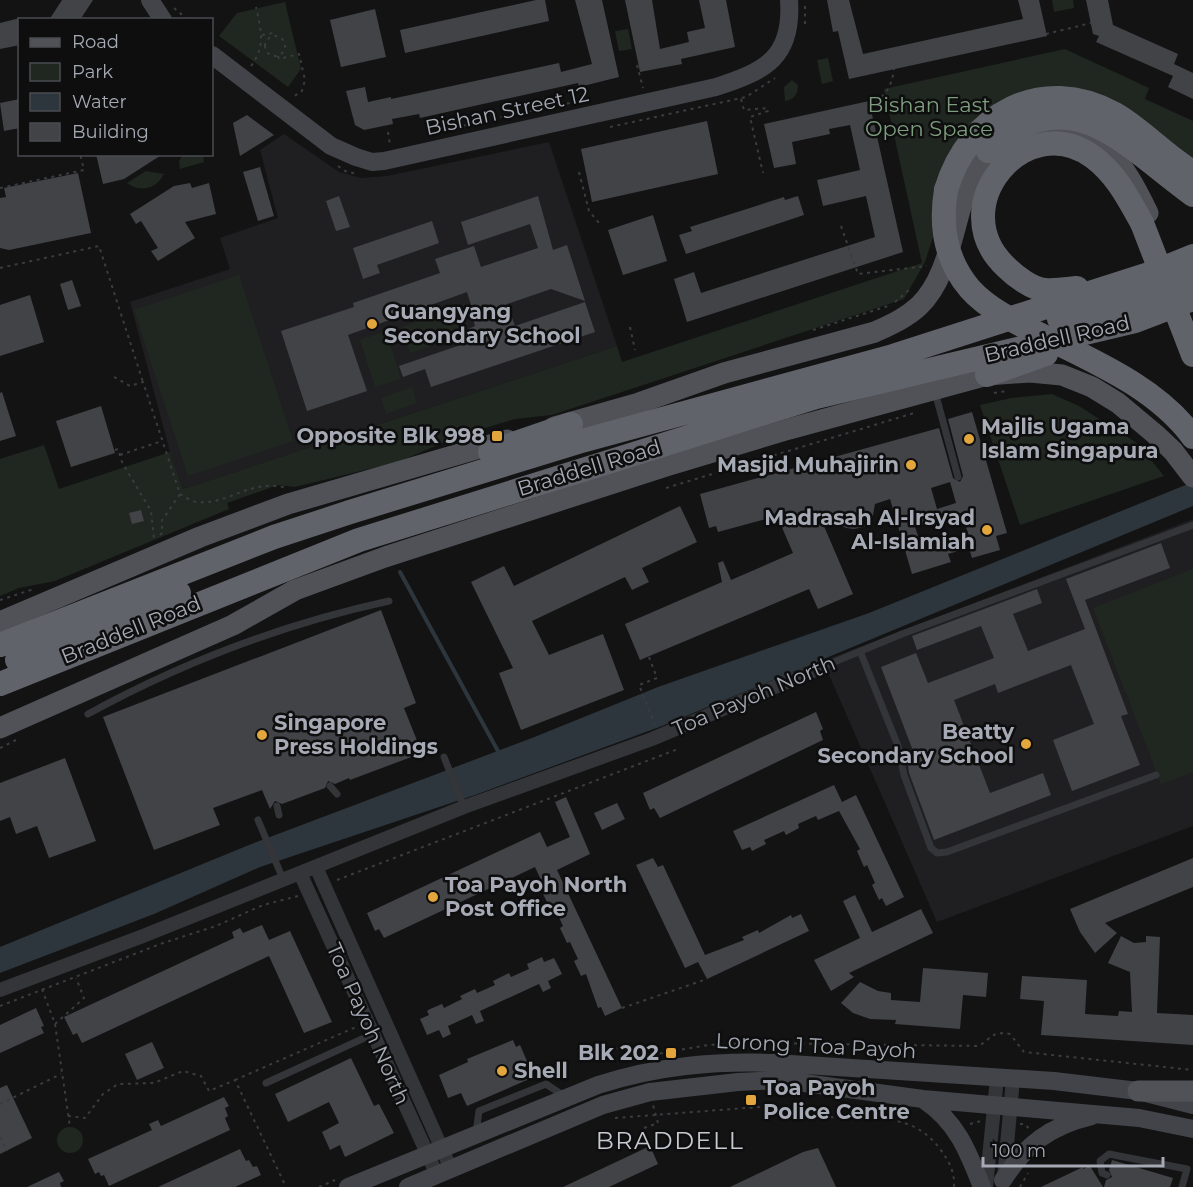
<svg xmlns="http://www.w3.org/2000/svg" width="1193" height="1187" font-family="Montserrat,sans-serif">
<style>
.built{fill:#1f1f21}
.green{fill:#1f2720}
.water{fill:#2d363c}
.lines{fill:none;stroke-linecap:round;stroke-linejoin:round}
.stream{stroke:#2d363c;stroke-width:4}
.building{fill:#424347;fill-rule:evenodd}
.path{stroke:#3a3c40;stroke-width:2;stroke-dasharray:3 4.5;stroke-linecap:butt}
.lane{stroke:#343539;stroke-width:7}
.street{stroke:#343539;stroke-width:14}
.secondary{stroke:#424449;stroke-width:18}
.primary{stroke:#505258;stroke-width:21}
.highway{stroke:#61636a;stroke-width:24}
.highway-bridge{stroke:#61636a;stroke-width:24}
.poi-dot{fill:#e3a63c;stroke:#0e0e0f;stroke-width:2}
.labels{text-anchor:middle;stroke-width:5;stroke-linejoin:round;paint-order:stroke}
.park-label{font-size:21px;fill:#7e9d7f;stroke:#0e0e0f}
.street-label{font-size:21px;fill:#a5aab4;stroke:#0e0e0f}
.poi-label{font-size:21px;font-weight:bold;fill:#a5aab4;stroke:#0e0e0f;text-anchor:start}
.quarter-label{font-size:24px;letter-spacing:1.5px;fill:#c6c9d0;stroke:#0e0e0f}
</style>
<rect width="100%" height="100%" fill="#131314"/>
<!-- built -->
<path class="built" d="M284,134L339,172L361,178L387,176L549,142L617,346L183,489L170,452L130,302L230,269L220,238L278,218L260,150Z
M1193,519V826L937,922L823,661Z"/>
<!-- green -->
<path class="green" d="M1052,0H1073L1074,8L1054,12Z
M285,2L301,69L288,87L219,36L237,13Z
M628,29L632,49L619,51L615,31Z
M1065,49L1149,88L1145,99L1193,121V161L1099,97L935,231L925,262L904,299L552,415L515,419L459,436L398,462L295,487L278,485L227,503L229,509L55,581L19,588L0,596V459L44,445L59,489L170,452L183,489L617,346L622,362L922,263L884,89Z
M828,58L833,81L822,84L817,60Z
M792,80L798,85C798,94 794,100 785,101L784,87Z
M183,155H203L204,162L180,169L179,161Z
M146,171L164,174C156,189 141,193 127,183Z
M239,275L293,441L188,476L134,310Z
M454,309L463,335L410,353L402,327Z
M386,331L401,379L375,387L360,340Z
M412,387L417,403L386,414L381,398Z
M1052,394L1079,406L1137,443L1164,476L1020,525L980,405L1011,398Z
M1193,569V772L1161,784L1093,608Z
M57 1140a13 13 0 1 1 26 0a13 13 0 1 1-26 0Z"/>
<!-- water -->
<path class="water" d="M1193,482V506L662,726L475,795L260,867L154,914L0,973V947L249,845L532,738L658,687L869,613Z"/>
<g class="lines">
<!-- stream -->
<path class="stream" d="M400,572L499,753"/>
</g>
<!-- building -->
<path class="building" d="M62,0H93L80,20H49Z
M536,0H545L549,21L405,53L400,30Z
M575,0H602L619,77L579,87L578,83L420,118L419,114L392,119L393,124L364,130L355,125L346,91L365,87L368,102L391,97V99L559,63L561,72L592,64Z
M625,0H652L660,49L689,42L687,32L705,28L699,0H726L735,47L681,59L682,64L640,72Z
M827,0H849L863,54L1023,19L1018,0H1039L1047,36L849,79L838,31L833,32Z
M1086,0H1108L1113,25L1178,54L1174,64L1193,73V99L1168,87L1173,76L1096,42L1099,36L1093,34Z
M375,9L386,57L341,67L330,20Z
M20,18V45L0,49V23Z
M20,99V128L4,131L0,103Z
M869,101L903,252L687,322L674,279L694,272L701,293L875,237L866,196L823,206L817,180L860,170L850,125L829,129L830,134L792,142L796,164L774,168L764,124Z
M247,115L274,135L240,156L233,123Z
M707,121L718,174L592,202L581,149Z
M96,154H163L124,179L103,184Z
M260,167L274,216L258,221L243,172Z
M78,173L91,233L9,250L0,248V198L6,197L4,188Z
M190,183L192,188L209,183L216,214L185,222L195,238L158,261L151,251L158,248L141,221L136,224L130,214L174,186Z
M339,196L350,227L336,231L326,201Z
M538,196L553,250L567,245L585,301L551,289L507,304L515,326L585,302L595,332L431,387L425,369L403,377L399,366L472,341L468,329L475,326L472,316L474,315L467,292L348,335L367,391L307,411L281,331L354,307L353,303L440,273L435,259L474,246L481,267L538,248L530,224L468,245L461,222Z
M798,196L804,215L686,254L679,235L692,231L690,227L784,197L785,200Z
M653,215L667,261L623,275L608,230Z
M432,221L439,243L377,265L380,273L363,279L353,248Z
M72,280L81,306L68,310L60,284Z
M30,295L44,342L0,356V305Z
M2,392L16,436L0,441V393Z
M101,406L115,453L71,467L56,421Z
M972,412L1007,533L996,536L1000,550L972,558L969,548L948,554L951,562L912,574L890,499L875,504L873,515L868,522L864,527L854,529L846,528L818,512L853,594L818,609L809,589L640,660L625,624L722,582L718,563L723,561L731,580L793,553L777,516L718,532L716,526L709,528L700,494L939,428L953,478L960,482L963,476L948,419ZM950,482L956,503L937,509L931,488ZM961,513L969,536L923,550L915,527Z
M680,506L697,542L642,568L649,582L632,590L625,577L532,621L549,655L603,634L624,690L521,730L499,673L513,668L471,582L504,566L514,586Z
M141,510L144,521L132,524L129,513Z
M1161,543L1170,568L1085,600L1128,714L1121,716L1140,765L1072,791L1053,740L1094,724L1071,665L998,693L995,684L954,700L990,793L1043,773L1051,795L934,840L909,773L907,759L915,756L881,667L916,653L928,683L994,658L981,626L917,650L912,636L1037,589L1042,603L1013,614L1028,651L1085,629L1066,579Z
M381,610L416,703L404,708L422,753L350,780L349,778L335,784L328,781L325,788L282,804L275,801L270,809L262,790L213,808L220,825L154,850L103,717Z
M816,712L823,729L820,731L823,740L660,818L654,808L650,810L643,793Z
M65,758L96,841L49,858L37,826L16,834L10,817L0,821V783Z
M834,785L842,802L856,795L904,897L886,906L882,898L879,900L872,885L875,883L867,865L864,867L857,851L860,849L839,811L818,820L816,816L798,824L799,828L786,835L784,831L764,840L766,844L752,851L750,847L742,850L733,831Z
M566,797L590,854L557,870L622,1008L605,1016L601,1007L598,1008L586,974L581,976L574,961L578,959L570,942L567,943L560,928L563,926L555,909L551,910L543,894L547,893L535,867L384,938L379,929L375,931L367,913L540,832L547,847L570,837L555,802Z
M617,803L625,819L602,830L594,813Z
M653,858L658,867L663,865L705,955L744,940L742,937L758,930L759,933L791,915L792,918L801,914L809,931L707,979L698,962L685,968L636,865Z
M1193,858V887L1105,923L1117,933L1095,953L1080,932L1070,909Z
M855,895L872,932L921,909L933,933L849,973L854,977L831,991L814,960L860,938L843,901Z
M262,925L269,940L290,931L332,1022L304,1033L269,956L82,1043L77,1033L73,1035L64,1017L234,938L232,932L240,928L243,933Z
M1121,936L1134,943L1146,942V936L1160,937L1157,1013L1193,1015V1045L1041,1035L1044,1001L1020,999L1022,976L1087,980L1085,1014L1118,1016L1119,1011L1132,1012L1130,972L1108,963Z
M542,957L544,962L554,958L562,974L548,981L551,988L543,992L539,984L480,1011L484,1021L476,1024L472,1015L448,1026L451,1034L443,1038L439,1030L427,1035L420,1019L429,1015L427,1011L430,1009L442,1004L444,1008L462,999L460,996L475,989L477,993L495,985L493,981L509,973L511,977L529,969L527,964Z
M923,968L988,973L986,997L963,995L960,1029L895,1024L896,1020L870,1019L853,1013L841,1003L860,982L878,991L891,993V1000L920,1002Z
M36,1008L44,1026L41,1027L44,1033L0,1053V1025Z
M513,1040L516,1047L520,1045L534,1077L467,1106L461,1093L448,1098L439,1075L468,1062L467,1059Z
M152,1042L164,1068L137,1080L125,1054Z
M351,1058L374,1106L379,1104L394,1133L345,1157L340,1145L330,1150L322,1132L339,1123L329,1102L288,1122L275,1094Z
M7,1085L32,1138L0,1154V1088Z
M224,1097L229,1106L225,1108L228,1116L225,1118L230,1130L109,1186L104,1175L101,1176L99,1172L95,1174L88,1159L152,1130L149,1124L158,1120L161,1126Z
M650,1146L658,1164L609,1187H563Z
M818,1148L836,1187H730L803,1152Z
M240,1149L246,1161L249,1160L253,1167L257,1166L261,1175L235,1187H158Z
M1112,1160L1173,1178L1170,1187H1104L1106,1180L1112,1177L1109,1170Z
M1090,1166L1103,1187H1041L1083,1167V1169Z
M59,1172L64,1181L60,1183L61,1187H27Z"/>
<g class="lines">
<!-- path -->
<path class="path" d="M174,8L188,20
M805,24V6
M1046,34L1091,23
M262,35L273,33L274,36
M265 46a10 10 0 1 1 20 0a10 10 0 1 1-20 0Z
M278,56L279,59L299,54L305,80L302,91L293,97
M637,65L643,88
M251,66C266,46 261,30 256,7
M741,99L744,110L767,108L768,111L750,117L763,173
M869,105C885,98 892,86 894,69
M525,111L544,98
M610,127L746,97L775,78
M388,132L390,145
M435,133L481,121L585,100
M338,166L345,171L357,174
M579,172L589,211L599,223
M0,188L84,170L80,154
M841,226L858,274L927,266
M0,268L99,246L143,382
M895,302L909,290
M630,327L635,350
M813,330L888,306
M114,377L130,386L143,382L180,494C185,497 192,502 198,502C229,505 250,478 287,488
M994,393L1007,391
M115,450L118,449L122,462L151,511L154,539
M120,455L162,441
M666,488L914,413
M160,535L163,532L161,522L180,494
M0,600L34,589
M649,657L657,678L639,685L655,724
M0,748L16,740
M337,880L678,749
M42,989L55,1024L70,1127
M0,1006L163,943L216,926L263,905L298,896
M622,1008L707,979
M55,1024L84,998L76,978
M610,1052L623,1046L634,1060
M645,1056L708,1045L752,1043L979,1046C993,1037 992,1031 1010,1034L1024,1052L1193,1070
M235,1080L356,1027
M0,1104L61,1074
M68,1116L85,1118L103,1094L118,1084L154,1083L183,1071L201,1076L209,1091L235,1080L286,1187
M615,1118L772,1106C783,1107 788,1110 797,1114C807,1117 820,1116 830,1117C872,1122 910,1109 940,1149C949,1161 955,1172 954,1187
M970,1124L981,1121
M1020,1124H1025L1030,1130
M644,1128L658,1123L653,1105
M0,1137L7,1151
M319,1187L335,1180
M1020,1187L1028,1173"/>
<!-- lane -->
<path class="lane" d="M935,392L958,477
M860,651L898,746L904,775L931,848L937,853L947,852L1156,775
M822,667L902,634L1193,525
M88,714C183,662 283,624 389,601
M444,757L464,807
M330,786L337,794
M277,806L279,815
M258,820L283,879
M266,1083L373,1034
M476,1133L479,1111L546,1084L564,1096
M1107,1175L1102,1173L1100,1161L1109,1154L1119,1156L1187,1169L1182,1187"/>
<!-- street -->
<path class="street" d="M316,867L451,1169
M300,873L437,1175
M0,990L143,936L464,807L652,739L822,667
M1004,1178L1013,1079
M986,1187L997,1078"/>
<!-- secondary -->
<path class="secondary" d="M150,0L163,20
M212,55L331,146L356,157L372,162L384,161L716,87C766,71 793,57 789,0
M924,1100C957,1122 968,1151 982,1187
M1003,1180C1026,1144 1050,1126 1092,1116
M348,1187L598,1085C657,1066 713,1061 775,1063L1054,1081L1138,1091L1193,1105
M408,1187L603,1105L650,1092L738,1082L782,1080L923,1099L1139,1118L1193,1129"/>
<!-- primary -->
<path class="primary" d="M1036,132C1098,119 1125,165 1148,213
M554,427L639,403L724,373L875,332C890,325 906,318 919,306C959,268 952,189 988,152C991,148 999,146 1004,143
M0,622L200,537L288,504L507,440
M0,728L233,625L295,590L385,557L666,466L789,429L987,375L1030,372L1062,375L1092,387L1118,403L1155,434L1173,451L1193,477
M1138,1091H1193"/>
<!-- highway -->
<path class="highway" d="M988,151C1070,74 1126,147 1193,195
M946,190C968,115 1041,73 1115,114C1143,130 1165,156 1193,172
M1077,288C1067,289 1055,291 1045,290C1032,289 1015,276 1006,267C942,207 1025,107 1093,157C1116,174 1128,198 1142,223
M1059,319L1137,298L1193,277
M987,375L1046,354
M490,452L571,424
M0,645L274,537L350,512L578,442L893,356L1149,274L1193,256
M17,660L179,593
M0,684L359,540L816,397L1135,321L1193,299"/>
<!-- highway-bridge -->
<path class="highway-bridge" d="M946,190C940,226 946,261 970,289C988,309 1015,322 1039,334C1093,361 1156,387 1193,437
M1142,223L1193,355"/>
</g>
<!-- markers -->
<g class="poi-dot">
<circle cx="372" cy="324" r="6"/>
<rect x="491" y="430" width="12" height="12" rx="3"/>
<circle cx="969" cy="439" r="6"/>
<circle cx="911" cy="465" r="6"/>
<circle cx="987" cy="530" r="6"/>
<circle cx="262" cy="735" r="6"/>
<circle cx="1026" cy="744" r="6"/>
<circle cx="433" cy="897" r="6"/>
<rect x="665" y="1047" width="12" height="12" rx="3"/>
<circle cx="502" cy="1071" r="6"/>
<rect x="745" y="1094" width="12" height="12" rx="3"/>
</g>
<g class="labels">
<!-- park labels -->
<g class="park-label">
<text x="929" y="112">Bishan East<tspan x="929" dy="24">Open Space</tspan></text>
</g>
<!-- street labels -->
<g class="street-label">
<text transform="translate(507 111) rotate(-12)" y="7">Bishan Street 12</text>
<text transform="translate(1057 339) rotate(-13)" y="7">Braddell Road</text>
<text transform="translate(589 468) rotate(-17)" y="7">Braddell Road</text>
<text transform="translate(131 630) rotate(-22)" y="7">Braddell Road</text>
<text transform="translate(754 696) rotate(-23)" y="7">Toa Payoh North</text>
<text transform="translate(368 1024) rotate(66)" y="7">Toa Payoh North</text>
<text transform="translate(816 1046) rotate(3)" y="7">Lorong 1 Toa Payoh</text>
</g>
<!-- poi labels -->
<g class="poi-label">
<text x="384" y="319">Guangyang<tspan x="384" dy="24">Secondary School</tspan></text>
<text x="981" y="434">Majlis Ugama<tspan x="981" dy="24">Islam Singapura</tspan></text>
<text x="485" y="443" text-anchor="end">Opposite Blk 998</text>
<text x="899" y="472" text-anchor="end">Masjid Muhajirin</text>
<text x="975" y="525" text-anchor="end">Madrasah Al-Irsyad<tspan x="975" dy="24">Al-Islamiah</tspan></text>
<text x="274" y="730">Singapore<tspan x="274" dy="24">Press Holdings</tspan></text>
<text x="1014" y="739" text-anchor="end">Beatty<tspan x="1014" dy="24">Secondary School</tspan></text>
<text x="445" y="892">Toa Payoh North<tspan x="445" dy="24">Post Office</tspan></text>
<text x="659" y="1060" text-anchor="end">Blk 202</text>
<text x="514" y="1078">Shell</text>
<text x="763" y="1095">Toa Payoh<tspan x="763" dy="24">Police Centre</tspan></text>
</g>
<!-- quarter labels -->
<g class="quarter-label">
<text x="670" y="1149">BRADDELL</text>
</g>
</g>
<!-- legend -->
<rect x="18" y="18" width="195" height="138" fill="#0e0e0f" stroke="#4a4c51" stroke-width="1.5"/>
<rect x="30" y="38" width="30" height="9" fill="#505258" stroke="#4a4c51" stroke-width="1.5"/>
<text x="72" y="48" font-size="18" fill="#a5aab4">Road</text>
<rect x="30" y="63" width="30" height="18" fill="#1f2720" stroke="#4a4c51" stroke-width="1.5"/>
<text x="72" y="78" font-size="18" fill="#a5aab4">Park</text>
<rect x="30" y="93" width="30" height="18" fill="#2d363c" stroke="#4a4c51" stroke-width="1.5"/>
<text x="72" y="108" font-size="18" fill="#a5aab4">Water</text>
<rect x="30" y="123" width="30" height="18" fill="#424347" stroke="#4a4c51" stroke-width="1.5"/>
<text x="72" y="138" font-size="18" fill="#a5aab4">Building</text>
<!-- scale -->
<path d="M983 1157v9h180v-9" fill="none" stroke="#a5aab4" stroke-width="3"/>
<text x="992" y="1157" font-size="18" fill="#a5aab4" stroke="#0e0e0f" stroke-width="4.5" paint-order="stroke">100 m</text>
</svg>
